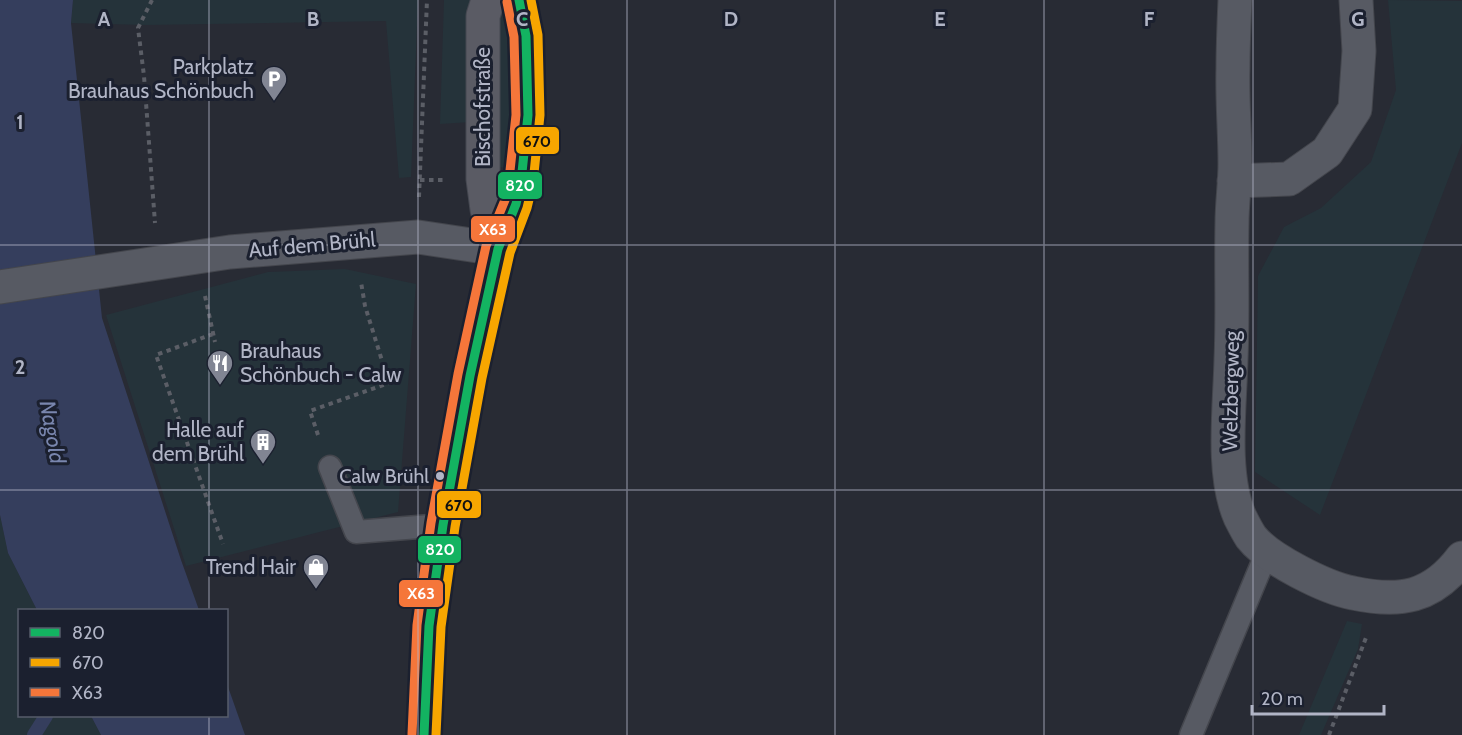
<svg xmlns="http://www.w3.org/2000/svg" width="1462" height="735" font-family="Cabin,sans-serif">
<style>
.green{fill:#25333a}
.water{fill:#353e5d}
.lines{fill:none;stroke-linecap:round;stroke-linejoin:round}
.stream{stroke:#353e5d;stroke-width:14}
.service-casing{stroke:#44464d;stroke-width:25}
.minor-casing{stroke:#44464d;stroke-width:35}
.primary-casing{stroke:#454851;stroke-width:35}
.path{stroke:#5b5e66;stroke-width:4;stroke-dasharray:4.5 4.5;stroke-linecap:butt}
.service{stroke:#575a63;stroke-width:22}
.minor{stroke:#575a63;stroke-width:33}
.primary{stroke:#5a5b64;stroke-width:33}
.bus-1-casing{stroke:#1b202f;stroke-width:14}
.bus-2-casing{stroke:#1b202f;stroke-width:14}
.bus-3-casing{stroke:#1b202f;stroke-width:14}
.bus-1{stroke:#13b361;stroke-width:9}
.bus-2{stroke:#f7a600;stroke-width:9}
.bus-3{stroke:#f5763a;stroke-width:9}
.grid{fill:none;stroke:#b1b5c6;stroke-width:1.5;stroke-opacity:0.55}
.bus-dot{fill:#b1b5c6;stroke:#1b202f;stroke-width:2}
.labels{text-anchor:middle;stroke-width:6;stroke-linejoin:round;paint-order:stroke}
.bus-label{font-size:20px;fill:#b1b5c6;stroke:#1b202f;text-anchor:end}
.poi-label{font-size:21px;fill:#b1b5c6;stroke:#1b202f;text-anchor:end}
.street-label{font-size:21px;fill:#b1b5c6;stroke:#1b202f}
.water-label{font-size:22px;font-style:italic;fill:#7986ae;stroke:#1b202f}
.grid-label{font-size:20px;text-anchor:middle;font-weight:bold;fill:#b1b5c6;stroke:#1b202f;stroke-width:6;stroke-linejoin:round;paint-order:stroke}
.line-badge{stroke:#1b202f;stroke-width:2}
.badge-label{font-size:16px;text-anchor:middle;font-weight:bold;fill:#fff}
.pale-badge-label{font-size:16px;text-anchor:middle;font-weight:bold;fill:#111}
</style>
<rect width="100%" height="100%" fill="#282b34"/>
<!-- green -->
<path class="green" d="M73,0H418L411,177L399,178L386,21L146,25L71,23Z
M444,0H473L471,122L440,124Z
M1388,0L1462,1V143L1320,515L1255,472L1258,276L1284,227L1321,208L1371,162L1396,90Z
M504,2L510,74L511,168L496,167L492,5Z
M345,269L416,284L398,512L186,566L106,315L268,272Z
M0,515L8,553L37,610H20V716H91L101,735H0Z
M1347,621L1362,624L1358,649L1321,735H1299Z"/>
<!-- water -->
<path class="water" d="M0,0H73L71,23L102,318L181,560L199,610H37L8,553L0,515Z
M227,684L245,735H101L91,716H226Z"/>
<g class="lines">
<!-- stream -->
<path class="stream" d="M34,735L46,716"/>
<!-- service casing -->
<g class="service-casing">
<path id="service" d="M330,467L356,532L443,525
M1191,735L1267,552"/>
</g>
<!-- minor casing -->
<g class="minor-casing">
<path id="minor" d="M1235,0C1234,23 1233,45 1233,68C1232,100 1235,132 1235,164C1235,183 1232,203 1232,223C1231,268 1233,314 1231,359C1230,406 1221,474 1240,517C1243,523 1247,531 1251,537C1268,559 1326,588 1353,593C1400,603 1432,598 1462,558
M1234,181L1289,179L1327,152L1355,109L1359,51L1356,0
M0,287L230,252L418,237L498,249"/>
</g>
<!-- primary casing -->
<g class="primary-casing">
<path id="primary" d="M488,0L483,16V179L487,209L498,249
M424,735L429,626L443,525L470,376L498,249L516,204L521,182L528,115L526,36L519,0"/>
</g>
<!-- path -->
<path class="path" d="M152,0L138,28L144,76L155,223
M420,180H443
M419,197L427,0
M205,296L215,342
M213,334L156,355L223,544
M318,435L310,411L389,383L365,306L361,282
M1329,735L1367,635"/>
<!-- service -->
<use href="#service" class="service"/>
<!-- minor -->
<use href="#minor" class="minor"/>
<!-- primary -->
<use href="#primary" class="primary"/>
<!-- bus-1 casing -->
<g class="bus-1-casing">
<path id="bus-1" d="M424,735L429,626L443,525L470,376L498,249L516,204L521,182L528,115L526,36L519,0"/>
</g>
<!-- bus-2 casing -->
<g class="bus-2-casing">
<path id="bus-2" d="M436,735L441,627L455,527L482,378L510,253L527,208L533,183L540,115L538,35L531,0"/>
</g>
<!-- bus-3 casing -->
<g class="bus-3-casing">
<path id="bus-3" d="M412,734L417,625L431,523L458,374L486,246L505,200L509,180L516,115L514,37L507,2"/>
</g>
<!-- bus-1 -->
<use href="#bus-1" class="bus-1"/>
<!-- bus-2 -->
<use href="#bus-2" class="bus-2"/>
<!-- bus-3 -->
<use href="#bus-3" class="bus-3"/>
</g>
<!-- grid -->
<path class="grid" d="M209,0V610M418,0V735M627,0V735M835,0V735M1044,0V735M1253,0V735M0,245H1462M0,490H1462M209,716V735"/>
<!-- icons -->
<defs>
<g id="parking-pin" transform="scale(1.35)"><path d="M0 17L-7.5 6A9.5 9.5 0 1 1 7.5 6Z" fill="#818593" stroke="#1b202f"/><path d="M-3.5-5.5H1a3.5 3.5 0 0 1 0 7H-1V5.5H-3.5ZM-1-3.4V-.6H.8a1.4 1.4 0 0 0 0-2.8Z" fill="#fff"/></g>
<g id="restaurant-pin" transform="scale(1.35)"><path d="M0 17L-7.5 6A9.5 9.5 0 1 1 7.5 6Z" fill="#818593" stroke="#1b202f"/><path d="M-5-6h1v4h1v-4h1v4h1v-4h1v5L-1.5 .5V6h-2V.5L-5-1ZM5-6V6H3V1.5H1.5Q1.5-4 5-6Z" fill="#fff"/></g>
<g id="building-pin" transform="scale(1.35)"><path d="M0 17L-7.5 6A9.5 9.5 0 1 1 7.5 6Z" fill="#818593" stroke="#1b202f"/><path d="M-4-6H4V6H1V3H-1V6H-4ZM-2.5-4.3h1.7v1.8h-1.7ZM.8-4.3h1.7v1.8H.8ZM-2.5-1h1.7V.8h-1.7ZM.8-1h1.7V.8H.8Z" fill="#fff"/></g>
<g id="shop-pin" transform="scale(1.35)"><path d="M0 17L-7.5 6A9.5 9.5 0 1 1 7.5 6Z" fill="#818593" stroke="#1b202f"/><path d="M-5-2.5h2.3a2.7 3.5 0 0 1 5.4 0H5L5.5 6h-11ZM-1.5-2.5h3a1.5 2.3 0 0 0-3 0Z" fill="#fff"/></g>
</defs>
<g fill-rule="evenodd">
<use href="#parking-pin" x="274" y="79"/>
<use href="#restaurant-pin" x="220" y="363"/>
<use href="#building-pin" x="263" y="442"/>
<use href="#shop-pin" x="316" y="567"/>
</g>
<!-- markers -->
<circle class="bus-dot" cx="440" cy="476" r="5"/>
<g class="labels">
<!-- bus labels -->
<g class="bus-label">
<text x="429" y="483">Calw Brühl</text>
</g>
<!-- poi labels -->
<g class="poi-label">
<text x="254" y="74">Parkplatz<tspan x="254" dy="24">Brauhaus Schönbuch</tspan></text>
<text x="240" y="358" text-anchor="start">Brauhaus<tspan x="240" dy="24">Schönbuch - Calw</tspan></text>
<text x="244" y="437">Halle auf<tspan x="244" dy="24">dem Brühl</tspan></text>
<text x="296" y="574">Trend Hair</text>
</g>
<!-- street labels -->
<g class="street-label">
<text transform="translate(483 107) rotate(-90)" y="7">Bischofstraße</text>
<text transform="translate(312 245) rotate(-5)" y="7">Auf dem Brühl</text>
<text transform="translate(1231 391) rotate(-89)" y="7">Welzbergweg</text>
</g>
<!-- water labels -->
<g class="water-label">
<text transform="translate(53 432) rotate(80)" y="8">Nagold</text>
</g>
</g>
<g class="grid-label">
<text x="104" y="26">A</text>
<text x="313" y="26">B</text>
<text x="522" y="26">C</text>
<text x="731" y="26">D</text>
<text x="940" y="26">E</text>
<text x="1149" y="26">F</text>
<text x="1358" y="26">G</text>
<text x="20" y="129">1</text>
<text x="20" y="374">2</text>
</g>
<g class="line-badge">
<rect x="515" y="126" width="45" height="29" rx="6" fill="#f7a600"/>
<rect x="497" y="171" width="46" height="29" rx="6" fill="#13b361"/>
<rect x="470" y="215" width="46" height="28" rx="6" fill="#f5763a"/>
<rect x="436" y="490" width="46" height="29" rx="6" fill="#f7a600"/>
<rect x="417" y="535" width="45" height="29" rx="6" fill="#13b361"/>
<rect x="398" y="579" width="46" height="29" rx="6" fill="#f5763a"/>
</g>
<g class="badge-label">
<text x="520" y="191">820</text>
<text x="493" y="235">X63</text>
<text x="440" y="555">820</text>
<text x="421" y="599">X63</text>
</g>
<g class="pale-badge-label">
<text x="537" y="147">670</text>
<text x="459" y="511">670</text>
</g>
<!-- legend -->
<rect x="18" y="609" width="210" height="108" fill="#1b202f" stroke="#575c6b" stroke-width="1.5"/>
<rect x="30" y="628" width="30" height="9" fill="#13b361" stroke="#575c6b" stroke-width="1.5"/>
<text x="72" y="639" font-size="18" fill="#b1b5c6">820</text>
<rect x="30" y="658" width="30" height="9" fill="#f7a600" stroke="#575c6b" stroke-width="1.5"/>
<text x="72" y="669" font-size="18" fill="#b1b5c6">670</text>
<rect x="30" y="688" width="30" height="9" fill="#f5763a" stroke="#575c6b" stroke-width="1.5"/>
<text x="72" y="699" font-size="18" fill="#b1b5c6">X63</text>
<!-- scale -->
<path d="M1252 705v9h132v-9" fill="none" stroke="#b1b5c6" stroke-width="3"/>
<text x="1261" y="705" font-size="18" fill="#b1b5c6" stroke="#1b202f" stroke-width="4.5" paint-order="stroke">20 m</text>
</svg>
